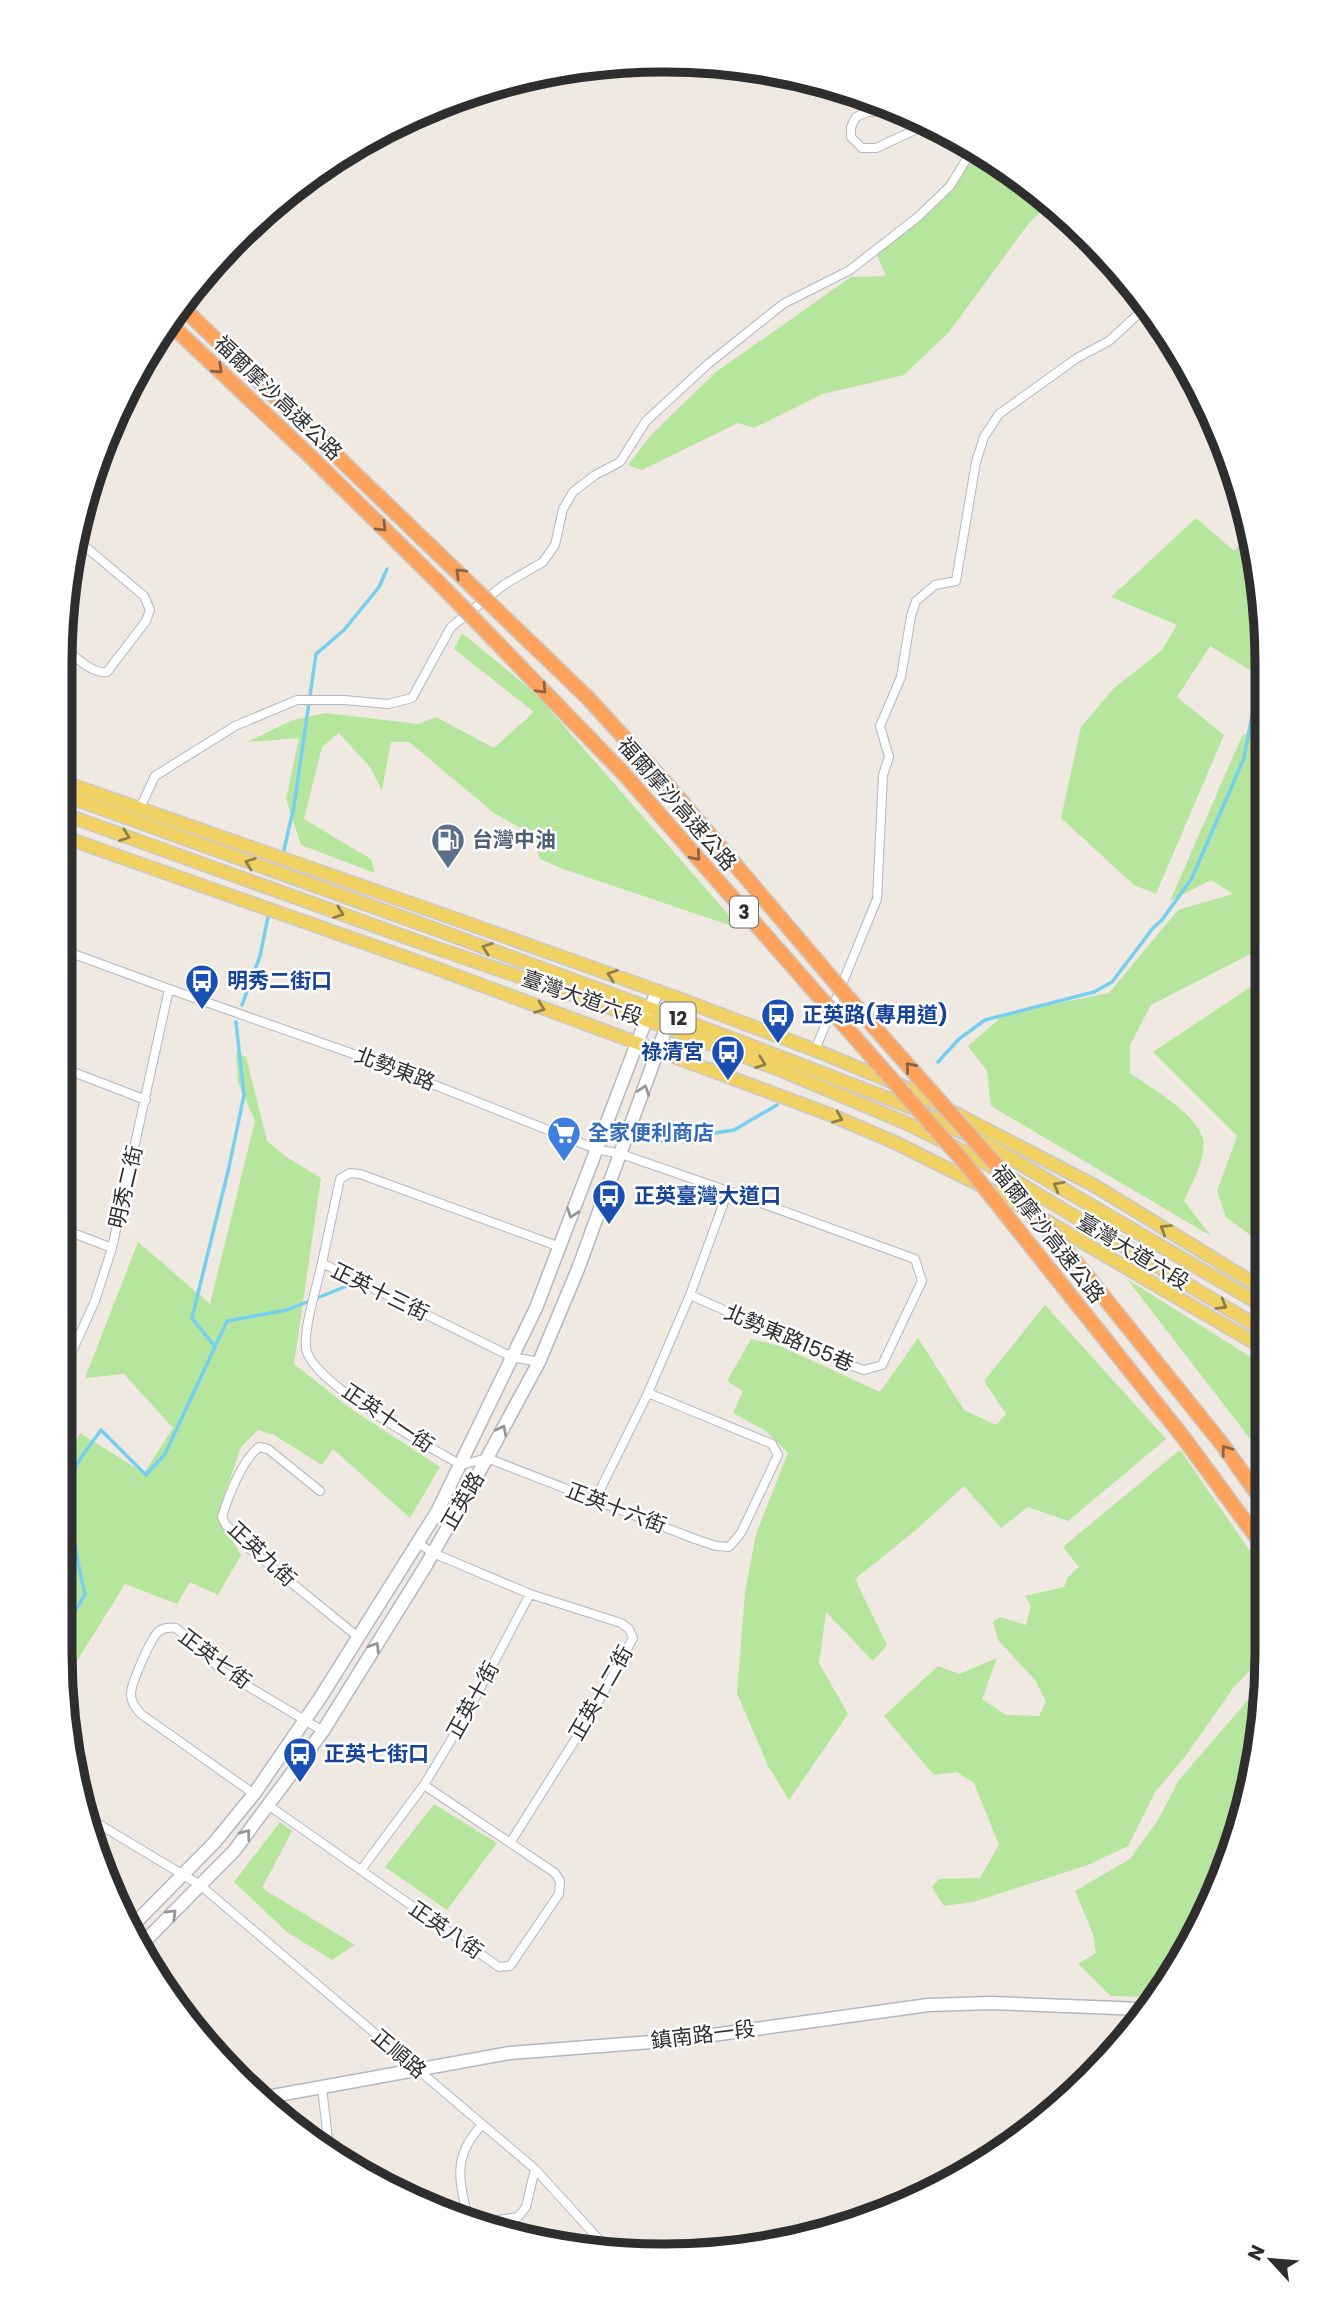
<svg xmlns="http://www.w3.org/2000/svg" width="1327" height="2316" font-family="Poppins,'Noto Sans TC',sans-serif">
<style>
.green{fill:#b6e59e}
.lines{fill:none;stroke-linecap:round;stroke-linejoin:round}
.stream{stroke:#75cff0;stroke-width:3.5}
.street-casing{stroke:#b4b7c1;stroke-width:10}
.secondary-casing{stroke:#b4b7c1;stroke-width:15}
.primary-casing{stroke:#c9c9c9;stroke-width:15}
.street{stroke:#fff;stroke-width:8}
.secondary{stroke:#fff;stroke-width:12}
.primary{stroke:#f2d163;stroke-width:12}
.highway-bridge-casing{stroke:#c9c9c9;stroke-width:17;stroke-linecap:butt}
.highway-bridge{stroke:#ffa35c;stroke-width:14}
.oneway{stroke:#8c6343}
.oneway2{stroke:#908048}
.oneway3{stroke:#969696}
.labels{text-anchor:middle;stroke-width:5;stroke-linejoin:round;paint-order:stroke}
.shield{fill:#fff;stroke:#6d6d6d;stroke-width:2}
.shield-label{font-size:19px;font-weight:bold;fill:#2e2e2e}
.street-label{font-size:21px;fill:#2e2e2e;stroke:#fff}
.service-label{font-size:21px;font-weight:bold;fill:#4e5e75;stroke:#fff;text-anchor:start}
.transit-label{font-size:21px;font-weight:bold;fill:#164399;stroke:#fff;text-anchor:start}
.shop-label{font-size:21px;font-weight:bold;fill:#366cbe;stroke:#fff;text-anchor:start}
.rim{fill:none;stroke:#2e2e2e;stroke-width:9}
</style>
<rect width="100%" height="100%" fill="#efe9e1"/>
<!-- green -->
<path class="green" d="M980,152L1049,204L1029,223L949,332L904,375L823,394L754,428L738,423L642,470L628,465L652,434L716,372L851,277L886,276L877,255L940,199Z
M1196,518L1234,551L1250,533L1262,585L1263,678L1210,646L1177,697L1224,735L1156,894L1134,885L1061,818L1081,727L1113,689L1161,651L1177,625L1111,597Z
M462,633L536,694L741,929L566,870L540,859L531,834L494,813L409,742H391L382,790L370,767L339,733L322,747L304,819L371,859L375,873L301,845L286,799L299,738L247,742L293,720L326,713L418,724L436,717L494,748L534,712L454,649Z
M1263,723L1264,947L1151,1005L1130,1045V1073C1151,1088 1196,1113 1203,1139C1207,1157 1191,1185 1184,1201L1211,1236L991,1106L987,1071L968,1046L1005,1014L1109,993L1178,910L1233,894L1211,880L1170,901L1242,736Z
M1264,978L1265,1246L1226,1217L1217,1191L1237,1136L1153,1052Z
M236,1052L246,1057L267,1141L285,1156L321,1178L294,1364L350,1408L440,1467L410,1518L333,1449L322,1465L274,1435L258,1430L241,1447L217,1516L241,1555L218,1595L190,1582L177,1604L125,1584L64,1682C60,1654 57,1628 63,1600L60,1597V1474L80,1433L144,1473L173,1428L124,1374L85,1378L138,1242L210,1304L255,1121L238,1082Z
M1127,1279L1265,1366V1458Z
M1045,1305L1166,1439L1068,1521L1028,1507L1001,1528L964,1486L916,1530L855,1579L887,1645L873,1661L826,1612L819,1663L848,1714L789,1800L768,1766L737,1693L745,1593L756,1534L788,1453L766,1431L733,1413L743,1391L727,1381L751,1339L780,1346L880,1392L918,1338L964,1410L996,1425L1006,1414L984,1381Z
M1180,1450L1266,1574V1654L1234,1687L1184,1758L1155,1792L1128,1846L1088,1865L973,1902L944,1906L932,1887L939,1879L980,1878L999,1845L974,1783L957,1772L934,1775L884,1716L938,1666L959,1674L997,1658L982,1699L1006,1715L1039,1716L1046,1702L1035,1680L998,1640L993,1622L1000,1617L1026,1625L1031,1606L1025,1596L1064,1587L1068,1577L1079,1567L1063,1547Z
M1266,1679V1692L1236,1846L1186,1955L1152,1997L1111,1996L1078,1964L1096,1953L1093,1934L1075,1891L1130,1859L1158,1820L1179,1780Z
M434,1804L497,1843L447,1910L385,1867Z
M280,1822L292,1831L262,1888L355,1945L332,1960L287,1932L234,1882Z"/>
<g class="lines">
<!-- stream -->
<path class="stream" d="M284,850L294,806L316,654L344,630L379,587L387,569
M242,1005L260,956L268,917
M938,1062L959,1039L985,1020L1094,992L1112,982L1153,928L1162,920L1192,878L1244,758L1252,715L1263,708
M657,1142L734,1130L777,1105
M215,1347L192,1318L229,1167L244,1095L236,1022
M60,1638L85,1594C78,1567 64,1495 74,1471C79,1457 93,1442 101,1430L146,1475L165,1454L227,1321L287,1310L347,1286"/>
<!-- street casing -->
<g class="street-casing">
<path id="street" d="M889,106L885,111L868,112L856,117L851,127V137L862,148H876L928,124
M61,644C73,654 90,674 107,672L146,621L150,610L144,596L75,538
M139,810L155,776L235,726L297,700H344L388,704L412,698L451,627L505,584L543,562L555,545L563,509L573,492L595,475L620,462L646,421L708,364L783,304L850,270L919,216L950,186L974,147
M60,949L169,989L379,1063L596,1149L621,1154L728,1191L915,1259L922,1281L882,1365L864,1370L849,1365L690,1295
M815,1050L877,899L883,775L889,757L880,726L901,677L911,616L916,601L935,585L956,581L976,462L984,437L999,414L1077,358L1109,341L1147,306
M60,1067L146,1100
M60,1228L112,1248
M322,1263C318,1283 301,1335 307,1352C318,1386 428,1446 461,1465L487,1458L695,1539L716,1546L729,1547L741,1533L778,1455L772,1444L648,1393
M539,1362L512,1357L322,1263L340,1179L350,1173L360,1174L560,1247
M60,1378L95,1301L112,1248L169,989
M320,1491L268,1449L259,1447C242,1460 228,1497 222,1517L226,1525L250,1549L358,1637
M595,1500L648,1393L690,1295L728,1191
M418,1543L433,1553L530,1594L621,1623L629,1629L633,1638L592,1713L510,1843
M254,1794L141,1714C136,1708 131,1703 131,1694C131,1683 151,1638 159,1631C164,1628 170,1627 176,1628L224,1672L323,1731
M268,1805L499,1967L510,1966L559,1894L560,1881L555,1873L424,1785
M87,1817L200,1885L535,2169L604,2245
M361,1870L424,1785L465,1717L530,1594
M322,2088L330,2156
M468,2218C459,2180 452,2156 482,2125
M478,2223L518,2217L526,2207L535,2169"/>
</g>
<!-- secondary casing -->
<g class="secondary-casing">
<path id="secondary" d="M133,1925L214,1843L254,1794L320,1698L437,1512L536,1308L657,991
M143,1943L234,1851L323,1731L425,1567L487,1458L539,1362L578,1269L677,998
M267,2097L510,2053L677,2040L928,2005L991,2003L1142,2009"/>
</g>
<!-- primary casing -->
<g class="primary-casing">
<path id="primary" d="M61,781L450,917L677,998L815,1050L909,1089L1095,1186L1265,1290
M61,794L443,932L736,1040L913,1108L986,1144L1265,1307
M61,813L439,949L646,1020L783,1071L906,1123L979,1159L1265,1331
M61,836L430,966L831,1115L896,1143L1016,1203L1265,1349"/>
</g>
<!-- street -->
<use href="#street" class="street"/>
<!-- secondary -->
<use href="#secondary" class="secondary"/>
<!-- primary -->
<use href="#primary" class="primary"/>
<!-- highway-bridge casing -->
<g class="highway-bridge-casing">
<path id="highway-bridge" d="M181,306L588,698L670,788L851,1001L1013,1184L1222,1444L1266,1506
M168,322L310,456L443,587L625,775L964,1162L1183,1437L1266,1550"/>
</g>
<!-- highway-bridge -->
<use href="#highway-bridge" class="highway-bridge"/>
</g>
<!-- one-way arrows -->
<defs><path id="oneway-chevron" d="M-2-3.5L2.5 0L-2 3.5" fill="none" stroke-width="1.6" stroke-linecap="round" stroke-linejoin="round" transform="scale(1.75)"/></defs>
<g class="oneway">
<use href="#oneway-chevron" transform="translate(218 369) rotate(43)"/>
<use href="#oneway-chevron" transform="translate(382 527) rotate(45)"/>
<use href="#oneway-chevron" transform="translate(460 573) rotate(-136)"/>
<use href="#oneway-chevron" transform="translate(542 689) rotate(46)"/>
<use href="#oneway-chevron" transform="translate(696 856) rotate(49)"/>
<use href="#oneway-chevron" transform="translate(910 1067) rotate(-131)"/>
<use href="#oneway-chevron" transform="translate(1226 1450) rotate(-126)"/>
</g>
<g class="oneway2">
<use href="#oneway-chevron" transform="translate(125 836) rotate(20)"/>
<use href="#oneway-chevron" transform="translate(250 863) rotate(-160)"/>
<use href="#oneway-chevron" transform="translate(339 913) rotate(20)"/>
<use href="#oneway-chevron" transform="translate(487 948) rotate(-160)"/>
<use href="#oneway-chevron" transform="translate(612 975) rotate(-160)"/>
<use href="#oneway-chevron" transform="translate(540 1008) rotate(21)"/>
<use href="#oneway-chevron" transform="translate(761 1063) rotate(20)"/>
<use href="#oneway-chevron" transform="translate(838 1118) rotate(23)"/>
<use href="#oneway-chevron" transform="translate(1058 1186) rotate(-150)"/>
<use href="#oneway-chevron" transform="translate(1165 1229) rotate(-148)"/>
<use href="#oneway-chevron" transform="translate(1222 1305) rotate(31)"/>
</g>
<g class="oneway3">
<use href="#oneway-chevron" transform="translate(644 1090) rotate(-71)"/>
<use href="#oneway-chevron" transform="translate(572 1213) rotate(110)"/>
<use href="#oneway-chevron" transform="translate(502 1430) rotate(-62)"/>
<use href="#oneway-chevron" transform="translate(375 1647) rotate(-58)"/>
<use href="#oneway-chevron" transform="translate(246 1834) rotate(-53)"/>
<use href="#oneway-chevron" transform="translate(172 1914) rotate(-45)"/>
</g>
<!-- icons -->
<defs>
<g id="fuel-pin" transform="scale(1.75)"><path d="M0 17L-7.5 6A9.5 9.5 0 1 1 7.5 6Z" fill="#5c6f8a" stroke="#fff"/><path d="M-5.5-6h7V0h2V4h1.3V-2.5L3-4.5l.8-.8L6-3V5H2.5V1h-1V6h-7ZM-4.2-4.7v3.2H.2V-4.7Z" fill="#fff"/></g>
<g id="bus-pin" transform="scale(1.75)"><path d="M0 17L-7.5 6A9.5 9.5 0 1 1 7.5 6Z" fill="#1a4fb4" stroke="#fff"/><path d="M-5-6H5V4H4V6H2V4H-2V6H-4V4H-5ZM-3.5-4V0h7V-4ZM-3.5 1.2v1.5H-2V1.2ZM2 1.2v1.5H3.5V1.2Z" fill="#fff"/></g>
<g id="supermarket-pin" transform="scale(1.75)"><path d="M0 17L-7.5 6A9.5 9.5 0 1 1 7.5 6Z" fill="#3f7fe0" stroke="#fff"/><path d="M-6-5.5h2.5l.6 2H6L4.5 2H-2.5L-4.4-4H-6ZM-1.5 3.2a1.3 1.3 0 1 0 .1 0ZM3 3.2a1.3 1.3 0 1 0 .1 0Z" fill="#fff"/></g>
</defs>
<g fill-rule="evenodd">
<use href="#fuel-pin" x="448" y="840"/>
<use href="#bus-pin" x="202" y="981"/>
<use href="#bus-pin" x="778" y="1015"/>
<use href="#bus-pin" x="728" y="1052"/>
<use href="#supermarket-pin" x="564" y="1133"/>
<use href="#bus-pin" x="609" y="1196"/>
<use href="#bus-pin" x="300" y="1754"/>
</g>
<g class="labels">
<!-- shield labels -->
<g class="shield">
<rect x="730" y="896.5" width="28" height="31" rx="5"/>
<rect x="660.5" y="1002.5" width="35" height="31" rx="5"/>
</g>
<g class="shield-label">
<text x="744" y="919">3</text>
<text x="678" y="1025">12</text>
</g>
<!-- street labels -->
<g class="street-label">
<text transform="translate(278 398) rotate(44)" y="7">福爾摩沙高速公路</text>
<text transform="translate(677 804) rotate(49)" y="7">福爾摩沙高速公路</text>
<text transform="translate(582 998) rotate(19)" y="7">臺灣大道六段</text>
<text transform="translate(395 1069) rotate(21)" y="7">北勢東路</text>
<text transform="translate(126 1187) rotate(-77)" y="7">明秀二街</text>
<text transform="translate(1048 1234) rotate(52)" y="7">福爾摩沙高速公路</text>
<text transform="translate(1133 1252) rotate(31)" y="7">臺灣大道六段</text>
<text transform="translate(380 1292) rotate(26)" y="7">正英十三街</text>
<text transform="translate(789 1338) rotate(23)" y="7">北勢東路155巷</text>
<text transform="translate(388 1418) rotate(34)" y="7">正英十一街</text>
<text transform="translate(463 1501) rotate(-60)" y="7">正英路</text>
<text transform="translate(616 1508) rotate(21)" y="7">正英十六街</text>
<text transform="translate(262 1554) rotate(43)" y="7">正英九街</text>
<text transform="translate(215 1659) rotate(37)" y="7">正英七街</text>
<text transform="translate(601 1693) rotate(-60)" y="7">正英十二街</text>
<text transform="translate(473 1700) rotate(-61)" y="7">正英十街</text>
<text transform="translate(446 1930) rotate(35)" y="7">正英八街</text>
<text transform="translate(703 2035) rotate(-7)" y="7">鎮南路一段</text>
<text transform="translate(399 2054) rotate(40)" y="7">正順路</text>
</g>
<!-- service labels -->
<g class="service-label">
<text x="472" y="847">台灣中油</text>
</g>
<!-- transit labels -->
<g class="transit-label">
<text x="227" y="988">明秀二街口</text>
<text x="802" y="1022">正英路(專用道)</text>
<text x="704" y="1059" text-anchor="end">祿清宮</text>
<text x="634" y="1203">正英臺灣大道口</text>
<text x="324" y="1761">正英七街口</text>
</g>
<!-- shop labels -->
<g class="shop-label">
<text x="588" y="1140">全家便利商店</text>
</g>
</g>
<!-- crop -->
<path d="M0 0H1327V2316H0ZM663 72H664A591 591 0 0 1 1255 663V1653A591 591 0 0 1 664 2244H663A591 591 0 0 1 72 1653V663A591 591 0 0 1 663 72Z" fill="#fff" fill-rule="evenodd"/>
<path class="rim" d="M663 72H664A591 591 0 0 1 1255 663V1653A591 591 0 0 1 664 2244H663A591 591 0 0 1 72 1653V663A591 591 0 0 1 663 72Z"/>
<!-- north arrow -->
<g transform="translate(1271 2260) rotate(296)" stroke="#ffffff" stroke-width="5" paint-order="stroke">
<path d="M0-5L12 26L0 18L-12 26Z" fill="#2e2e2e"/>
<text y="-10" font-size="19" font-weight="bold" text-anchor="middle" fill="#2e2e2e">N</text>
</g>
</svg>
